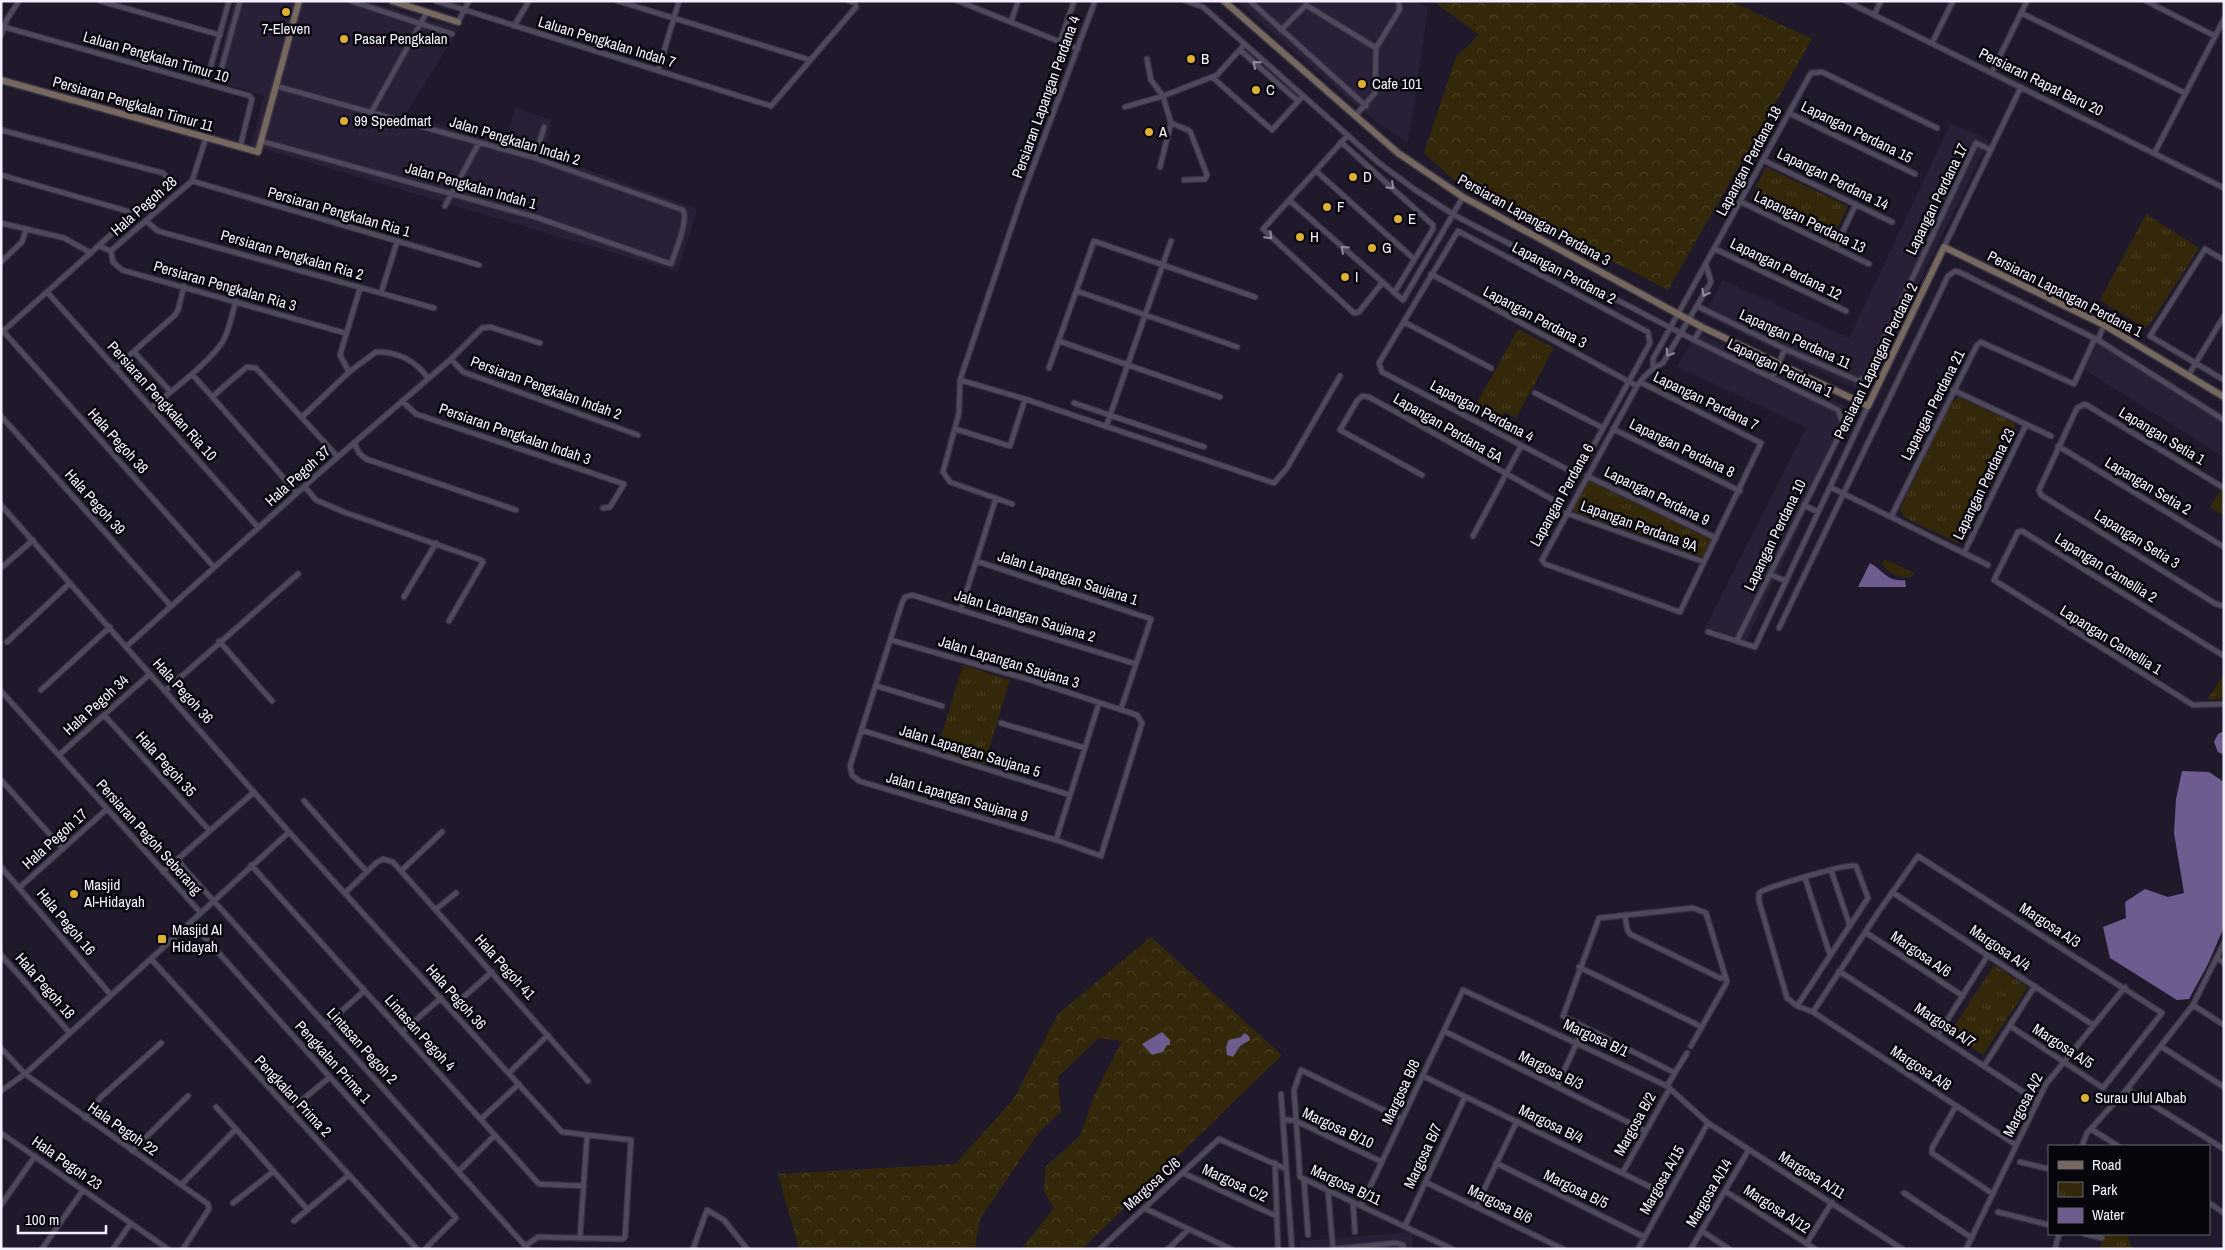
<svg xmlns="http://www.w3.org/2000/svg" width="2225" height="1250" font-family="'Archivo Narrow',sans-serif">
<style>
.built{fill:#292038}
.forest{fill:url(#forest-crowns);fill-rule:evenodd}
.park{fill:url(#park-tufts)}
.water{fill:#6e5b8f}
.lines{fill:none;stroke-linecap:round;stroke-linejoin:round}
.street-casing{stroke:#383342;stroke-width:7}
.secondary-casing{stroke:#383342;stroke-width:9}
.street{stroke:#50495e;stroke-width:4.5}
.secondary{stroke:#77685f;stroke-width:6}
.oneway{stroke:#928c9e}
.poi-dot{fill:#deb133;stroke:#08060d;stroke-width:2}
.labels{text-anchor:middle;stroke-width:5;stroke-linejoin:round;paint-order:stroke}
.poi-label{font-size:15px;fill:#f4f0fd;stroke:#08060d;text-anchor:start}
.street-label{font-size:15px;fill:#f4f0fd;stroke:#08060d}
</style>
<defs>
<pattern id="forest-crowns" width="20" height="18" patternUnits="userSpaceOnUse" patternTransform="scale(1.25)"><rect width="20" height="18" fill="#33280a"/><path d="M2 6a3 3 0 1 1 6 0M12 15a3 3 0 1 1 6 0" fill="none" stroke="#473d22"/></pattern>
<pattern id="park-tufts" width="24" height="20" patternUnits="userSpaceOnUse" patternTransform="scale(1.25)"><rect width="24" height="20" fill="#33280a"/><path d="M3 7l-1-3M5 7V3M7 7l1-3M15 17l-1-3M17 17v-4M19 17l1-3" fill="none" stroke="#473d22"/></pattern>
</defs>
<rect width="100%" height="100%" fill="#1f192b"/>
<!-- built -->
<path class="built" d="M234,1H366L459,29L405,115L505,143L515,108L552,120L544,154L697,209L678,272L251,145L264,96L214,81Z
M1236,1H1416L1428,9L1408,143L1368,116Z
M1951,123L1989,140L1867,388L1860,391L1704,315L1723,280L1849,338Z
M1698,332L1853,410L1744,646L1703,632L1806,428L1677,366Z
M2099,338L2224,414V457L2085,370Z
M1412,1232L1413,1249H1301V1241Z"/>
<!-- forest -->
<path class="forest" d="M1433,1H1731L1812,39L1668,290L1454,180L1424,153L1456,57L1479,35Z
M1151,937L1282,1055L1082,1249H1021L1054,1208L1044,1192L1045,1167L1080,1136L1095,1093L1122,1041L1099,1038L1058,1077L1061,1112L1039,1132L980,1219L975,1249H799L778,1174L955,1164L1013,1100L1058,1014ZM1161,1033L1166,1038L1152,1055L1147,1047L1154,1038Z"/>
<!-- park -->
<path class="park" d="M1766,167L1848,206L1832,240L1750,200Z
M2146,214L2199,248L2150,324L2145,328L2100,300Z
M1518,329L1554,348L1516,418L1504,412L1498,424L1473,410Z
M1959,397L2014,423L2016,429L1963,540L1957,543L1904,517L1900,509L1951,403Z
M1589,481L1712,540L1703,557L1572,511Z
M2221,489L2224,491V516L2210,507Z
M1885,559L1914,573L1911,577C1899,578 1890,574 1882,564Z
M963,665L1010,680L984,765L937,750Z
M2224,674V698L2207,700Z
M1994,965L2028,987L1983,1055L1950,1033Z
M2104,1234H2127L2132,1249H2100Z"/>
<!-- water -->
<path class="water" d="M1870,563C1884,571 1887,582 1905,580L1906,587H1858Z
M2224,731V755L2218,752L2214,742L2218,734Z
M2182,771L2209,772L2224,782V927L2208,964L2189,999L2177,1000L2110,958L2103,927L2126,918L2125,902L2145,889L2168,897L2184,893L2174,833L2176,799Z
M1162,1032L1170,1040V1045H1167L1163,1052L1152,1055L1142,1044Z
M1244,1033L1249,1036L1250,1040L1240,1046L1233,1057L1227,1055L1226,1047L1229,1040L1241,1037Z"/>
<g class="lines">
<!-- street casing -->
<g class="street-casing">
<path id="street" d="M100,1L220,35
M351,1L452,34
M436,1L771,106L856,7L855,3L849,1
M618,1L810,60
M958,1L1078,49
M1186,1L1203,7L1379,163L1414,189L1454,215L1694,340
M1250,1L1366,106
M1846,1L2224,188
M2146,1L2215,36
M2021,13L2185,93
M1874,15L1881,1
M458,22L469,1
M1011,22L1018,1
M514,26L529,1
M4,27L250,96L252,99L240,147
M1281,30L1306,5L1376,48
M1,35L7,19L19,1
M1060,42L1074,1
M1932,43L1953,1
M1240,50L1298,101
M1147,59L1151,80L1163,96L1171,123L1160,167
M658,71L679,1
M1992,72L2027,1
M220,74L240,1
M1212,77L1272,130L1303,96
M206,83L229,1
M1125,107L1163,96L1217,75L1245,44
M372,111L427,12
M1789,113L1915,174
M1355,116L1375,93L1376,48L1400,9L1398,1
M1171,123L1190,131L1207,175L1205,179L1184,180
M1,130L163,173L171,181L1,333
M1348,135L1263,229L1354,313L1359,312L1382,283
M261,141L535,217L671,264C675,253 689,219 683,210L535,158L276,86
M1341,142L1433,225V229L1394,293
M2155,152L2224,19
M535,158L544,127
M1763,160L1892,222
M1316,171L1414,259
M1,175L134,213
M192,181L479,265
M1289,200L1403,300L1463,197
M1741,202L1869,264
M445,206L479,143
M146,221L158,231L434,308
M1,223L64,238L91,253
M1458,231L1648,332L1650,343L1580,470L1576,474L1382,372L1379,363Z
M99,246L111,251L114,248L192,181L206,138
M1944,247L2021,87
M1835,248L1856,204
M1715,249L1846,311
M111,251L113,262L122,270L345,333
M2224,260L2205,249L2150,336L2224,380
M1,262L22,242L26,230
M1431,274L1637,386
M1077,291L1237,347
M47,292L258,527
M381,293L397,242
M1697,306L1785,349L1859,381L1866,376L1874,360L1976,143L1991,150
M1404,322L1491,368
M1702,327L1694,340L1838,410L1844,426L1737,640
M3,331L214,567
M2098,340L2104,325
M1059,341L1220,397
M134,352L171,392
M451,359L463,372L638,435
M1653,367V359L1811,73L1822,72L1937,128
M115,368L175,315L178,310L184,286
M1049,368L1094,241L1255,297
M349,372L340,355L360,288
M192,374L297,493
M2188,376L2224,316
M1772,378L1785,349
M960,380L1025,399L1274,483L1287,468L1340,376
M1640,382L1761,443L1680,612L1545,564L1542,560L1637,386C1644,376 1651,368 1663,363L1711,282L1706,265
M1953,390L2051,436
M1535,393L1603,428
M212,397L243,370L247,367L256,368L338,457
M402,401L416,414L624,484L610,507L603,508
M1074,403L1204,447
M151,408C169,393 214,359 224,339C230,328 232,313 236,301
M1,416L171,606
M302,417L349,372L376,352C397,351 416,361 428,378
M1106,427L1171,241
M955,429L1010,446L1025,399
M1613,429L1740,491
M354,442L359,453L366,459L516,510
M2058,446L2224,547
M1422,475L1340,430L1357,401L1362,396L1369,397L1557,502
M1587,476L1716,538
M305,487L316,500L344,512L481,560L483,562L449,621
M1830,487L1988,565
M2224,488L2085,404L2077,408L2039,490L2041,495L2216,604L2224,606
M1012,504L950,482L943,472L959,413L960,380L1020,202L1095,1
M1,505L289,832L562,1132L631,1140L625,1237L623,1239L538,1237L525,1246
M1804,505L1818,512
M1566,513L1704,562
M1891,517L1977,345L1981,342L1985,344L2074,384L2095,338
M1473,536L1521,446
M1964,553L2026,425
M976,561L1151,619L1121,709
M1,568L33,540
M1770,574L1785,581
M404,597L436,543
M961,609L996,498
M1779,628L1948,276L1955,271L1959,272L2098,340L2224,420
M1708,632L1755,647L1868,406
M891,640L1024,678L1137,715L1142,723L1101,856L1056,840L859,781L852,775L850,766L902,603L905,597L912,595L1136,664
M219,641L272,701
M7,642L70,583
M127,646L317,475L451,359L482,328L490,327L540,343
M2224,656L2022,531L2018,532L1994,580L2193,705L2224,704
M877,686L942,706
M41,690L110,627
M166,690L298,574
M1,691L200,912
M104,715L209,830
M1001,723L1085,748
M861,730L1070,795
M59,755L150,674
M1,780L63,849
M304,801L367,872
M1056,840L1099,703
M178,859L184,868L528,1249
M251,865L539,1184L584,1186
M1,867L111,995
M1831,870L1850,926
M401,871L442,832
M163,872L254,792
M1805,878L1830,955
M20,887L107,809
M1892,892L2093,1025
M345,893L376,863L383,859L393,862L588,1081
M436,909L456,893
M1625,915L1627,929L1630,934L1720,978H1726
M191,922L456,1218L425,1249
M1865,932L1963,996
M1,955L70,1033
M2217,958L2224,963
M151,959L417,1249
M1579,967L1702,1027
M1839,971L2037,1101
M2193,1005L2224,1025
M1797,1006L1868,898L1856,866C1848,863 1767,887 1759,893V901L1787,998L1797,1006L1813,1012L2016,1145
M451,1008L492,972
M1813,1012L1879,911L1918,856L2162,1013L2103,1088L2010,1026
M326,1025L364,991
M1444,1031L1646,1131
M402,1032L441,998
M1938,1035L1988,955
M2162,1047L2224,1087
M1,1048L25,1074L208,1204L209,1209L183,1249
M1984,1066L2035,986
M509,1073L548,1035
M1675,1073L1563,1016L1599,918L1693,908L1706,913L1727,982L1691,1046
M1423,1076L1667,1195
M1557,1086L1584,1027
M1667,1086L1687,1053
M2127,1089L2224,1149
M1,1091L25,1074L70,1033L289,832
M1281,1094L1292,1249
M1956,1106L1932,1148V1153L1993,1194
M290,1110L330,1077
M85,1118L101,1097L161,1043
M481,1119L519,1084
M1283,1119L1296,1121L1382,1162
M1402,1119L1301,1070L1294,1090L1300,1177L1452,1249
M236,1129L308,1210
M2091,1129L2118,1146
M1,1133L168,1249
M2082,1146L2087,1133L2127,1089L2193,1005L2224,943
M132,1151L188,1096
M2020,1162L2049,1169
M1275,1163L1278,1249
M1496,1163L1644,1237
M459,1171L495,1135
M1623,1172L1670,1088
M1183,1173L1276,1216
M1304,1180L1308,1235
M1425,1182L1563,1249
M181,1185L236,1129L216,1107
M1328,1191L1333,1249
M1725,1191L1815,1249
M1904,1193L1972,1238
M1353,1202L1355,1232
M233,1203L274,1171
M2209,1203L2224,1213
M1,1205L35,1156
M1361,1206L1463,990L1667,1086L1708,1123L1902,1249
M1476,1206L1517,1121
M1144,1208L1231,1249
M1998,1212L2049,1225
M294,1221L349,1175
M1405,1226L1465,1097
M1702,1231L1729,1249
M2085,1234L2102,1238
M580,1237L587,1136
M1807,1243L1832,1202
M42,1249L83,1190
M113,1249L131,1223
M693,1249L707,1210L724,1220L747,1249
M1100,1249L1219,1139L1286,1169
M1168,1249L1188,1230
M1333,1249L1396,1243L1403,1245L1404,1249
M1638,1249L1708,1123
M1691,1249L1748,1151
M1966,1249L2046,1084L2125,987
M2055,1249L2059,1234"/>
</g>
<!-- secondary casing -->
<g class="secondary-casing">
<path id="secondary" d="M392,1L458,22
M1224,1L1398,153L1463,197L1702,327L1868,406L1944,247L2104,325L2224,397
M1,80L258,152L299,1"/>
</g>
<!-- street -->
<use href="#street" class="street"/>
<!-- secondary -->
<use href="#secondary" class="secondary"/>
</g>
<!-- one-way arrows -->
<defs><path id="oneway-chevron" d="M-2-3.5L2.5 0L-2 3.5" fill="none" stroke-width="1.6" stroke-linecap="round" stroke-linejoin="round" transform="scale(1.25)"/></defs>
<g class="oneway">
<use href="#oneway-chevron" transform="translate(1256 64) rotate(-139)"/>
<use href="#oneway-chevron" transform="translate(1391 186) rotate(42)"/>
<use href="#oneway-chevron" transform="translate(1269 236) rotate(46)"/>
<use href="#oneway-chevron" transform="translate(1344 249) rotate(-138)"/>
<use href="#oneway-chevron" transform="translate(1705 293) rotate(119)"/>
<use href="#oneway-chevron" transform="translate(1669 353) rotate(123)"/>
</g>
<!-- markers -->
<g class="poi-dot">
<circle cx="286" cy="12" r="5"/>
<circle cx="344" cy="39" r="5"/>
<circle cx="1191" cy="59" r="5"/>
<circle cx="1362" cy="84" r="5"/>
<circle cx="1256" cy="90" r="5"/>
<circle cx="344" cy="121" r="5"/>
<circle cx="1149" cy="132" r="5"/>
<circle cx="1353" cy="177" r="5"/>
<circle cx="1327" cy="207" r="5"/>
<circle cx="1398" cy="219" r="5"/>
<circle cx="1300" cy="237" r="5"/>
<circle cx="1372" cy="248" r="5"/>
<circle cx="1345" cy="277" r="5"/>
<circle cx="74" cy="894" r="5"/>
<rect x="157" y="934" width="10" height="10" rx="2.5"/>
<circle cx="2085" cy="1098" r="5"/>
</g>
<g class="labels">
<!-- poi labels -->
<g class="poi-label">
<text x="286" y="34" text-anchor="middle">7-Eleven</text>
<text x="354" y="44">Pasar Pengkalan</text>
<text x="1201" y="64">B</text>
<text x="1372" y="89">Cafe 101</text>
<text x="1266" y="95">C</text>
<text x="354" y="126">99 Speedmart</text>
<text x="1159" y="137">A</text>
<text x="1363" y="182">D</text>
<text x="1337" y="212">F</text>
<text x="1408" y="224">E</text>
<text x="1310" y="242">H</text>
<text x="1382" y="253">G</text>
<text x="1355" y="282">I</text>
<text x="84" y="890">Masjid<tspan x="84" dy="17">Al-Hidayah</tspan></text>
<text x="172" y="935">Masjid Al<tspan x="172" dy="17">Hidayah</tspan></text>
<text x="2095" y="1103">Surau Ulul Albab</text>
</g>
<!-- street labels -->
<g class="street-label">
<text transform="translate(607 42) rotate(17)" y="5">Laluan Pengkalan Indah 7</text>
<text transform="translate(156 57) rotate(16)" y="5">Laluan Pengkalan Timur 10</text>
<text transform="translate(2041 82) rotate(26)" y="5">Persiaran Rapat Baru 20</text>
<text transform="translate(1046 97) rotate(-70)" y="5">Persiaran Lapangan Perdana 4</text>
<text transform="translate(133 104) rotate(16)" y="5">Persiaran Pengkalan Timur 11</text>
<text transform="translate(1857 132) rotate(26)" y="5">Lapangan Perdana 15</text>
<text transform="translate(515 141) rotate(17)" y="5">Jalan Pengkalan Indah 2</text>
<text transform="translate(1749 161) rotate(-62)" y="5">Lapangan Perdana 18</text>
<text transform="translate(1833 179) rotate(26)" y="5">Lapangan Perdana 14</text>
<text transform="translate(471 186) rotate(16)" y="5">Jalan Pengkalan Indah 1</text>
<text transform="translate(1937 199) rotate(-64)" y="5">Lapangan Perdana 17</text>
<text transform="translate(144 206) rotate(-41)" y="5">Hala Pegoh 28</text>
<text transform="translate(339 212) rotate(16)" y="5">Persiaran Pengkalan Ria 1</text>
<text transform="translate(1534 220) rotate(29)" y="5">Persiaran Lapangan Perdana 3</text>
<text transform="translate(1810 222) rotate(26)" y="5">Lapangan Perdana 13</text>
<text transform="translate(292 255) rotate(16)" y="5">Persiaran Pengkalan Ria 2</text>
<text transform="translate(1786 269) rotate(26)" y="5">Lapangan Perdana 12</text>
<text transform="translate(1564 273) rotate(28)" y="5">Lapangan Perdana 2</text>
<text transform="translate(225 286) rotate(16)" y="5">Persiaran Pengkalan Ria 3</text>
<text transform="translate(2065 294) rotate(27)" y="5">Persiaran Lapangan Perdana 1</text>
<text transform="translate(1535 317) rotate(28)" y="5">Lapangan Perdana 3</text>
<text transform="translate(1795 339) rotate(25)" y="5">Lapangan Perdana 11</text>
<text transform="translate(1876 361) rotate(-64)" y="5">Persiaran Lapangan Perdana 2</text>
<text transform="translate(1780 368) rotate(26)" y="5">Lapangan Perdana 1</text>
<text transform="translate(546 388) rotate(20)" y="5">Persiaran Pengkalan Indah 2</text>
<text transform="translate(162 401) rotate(48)" y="5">Persiaran Pengkalan Ria 10</text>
<text transform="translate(1706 401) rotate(26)" y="5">Lapangan Perdana 7</text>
<text transform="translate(1933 405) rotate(-63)" y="5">Lapangan Perdana 21</text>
<text transform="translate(1482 411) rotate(28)" y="5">Lapangan Perdana 4</text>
<text transform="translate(1448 428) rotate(30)" y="5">Lapangan Perdana 5A</text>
<text transform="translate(515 434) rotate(19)" y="5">Persiaran Pengkalan Indah 3</text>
<text transform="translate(2162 436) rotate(31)" y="5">Lapangan Setia 1</text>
<text transform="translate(118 441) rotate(48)" y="5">Hala Pegoh 38</text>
<text transform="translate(1682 448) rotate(26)" y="5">Lapangan Perdana 8</text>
<text transform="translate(298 476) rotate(-42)" y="5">Hala Pegoh 37</text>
<text transform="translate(1984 484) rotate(-64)" y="5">Lapangan Perdana 23</text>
<text transform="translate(2148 486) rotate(31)" y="5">Lapangan Setia 2</text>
<text transform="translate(1562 495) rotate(-61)" y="5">Lapangan Perdana 6</text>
<text transform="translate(1657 496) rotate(26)" y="5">Lapangan Perdana 9</text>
<text transform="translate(95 502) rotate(48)" y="5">Hala Pegoh 39</text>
<text transform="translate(1639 526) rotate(20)" y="5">Lapangan Perdana 9A</text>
<text transform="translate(1775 535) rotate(-64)" y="5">Lapangan Perdana 10</text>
<text transform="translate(2137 539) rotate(32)" y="5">Lapangan Setia 3</text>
<text transform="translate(2106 568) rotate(32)" y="5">Lapangan Camellia 2</text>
<text transform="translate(1068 578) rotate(18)" y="5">Jalan Lapangan Saujana 1</text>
<text transform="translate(1025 616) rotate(17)" y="5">Jalan Lapangan Saujana 2</text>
<text transform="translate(2111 640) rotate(32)" y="5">Lapangan Camellia 1</text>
<text transform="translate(1009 662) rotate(17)" y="5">Jalan Lapangan Saujana 3</text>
<text transform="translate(183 691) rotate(48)" y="5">Hala Pegoh 36</text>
<text transform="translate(96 705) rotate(-42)" y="5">Hala Pegoh 34</text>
<text transform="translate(970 751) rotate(17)" y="5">Jalan Lapangan Saujana 5</text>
<text transform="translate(166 764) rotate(48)" y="5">Hala Pegoh 35</text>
<text transform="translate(957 797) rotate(16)" y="5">Jalan Lapangan Saujana 9</text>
<text transform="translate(149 837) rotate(48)" y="5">Persiaran Pegoh Seberang</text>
<text transform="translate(55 839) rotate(-42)" y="5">Hala Pegoh 17</text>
<text transform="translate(66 922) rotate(50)" y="5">Hala Pegoh 16</text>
<text transform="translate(2050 925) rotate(33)" y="5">Margosa A/3</text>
<text transform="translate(2000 948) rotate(34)" y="5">Margosa A/4</text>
<text transform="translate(1921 954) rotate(34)" y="5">Margosa A/6</text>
<text transform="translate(505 967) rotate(48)" y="5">Hala Pegoh 41</text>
<text transform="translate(45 986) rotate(49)" y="5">Hala Pegoh 18</text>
<text transform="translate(456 997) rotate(48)" y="5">Hala Pegoh 36</text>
<text transform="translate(1945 1025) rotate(33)" y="5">Margosa A/7</text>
<text transform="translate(420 1033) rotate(48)" y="5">Lintasan Pegoh 4</text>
<text transform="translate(1596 1038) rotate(25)" y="5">Margosa B/1</text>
<text transform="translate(362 1046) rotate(48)" y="5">Lintasan Pegoh 2</text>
<text transform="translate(2063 1046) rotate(33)" y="5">Margosa A/5</text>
<text transform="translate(333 1062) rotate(48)" y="5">Pengkalan Prima 1</text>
<text transform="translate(1921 1068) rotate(33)" y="5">Margosa A/8</text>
<text transform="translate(1551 1070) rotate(26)" y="5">Margosa B/3</text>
<text transform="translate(1401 1092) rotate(-65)" y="5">Margosa B/8</text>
<text transform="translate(293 1096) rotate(47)" y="5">Pengkalan Prima 2</text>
<text transform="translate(2023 1105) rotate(-63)" y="5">Margosa A/2</text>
<text transform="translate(1551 1124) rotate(26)" y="5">Margosa B/4</text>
<text transform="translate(1635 1124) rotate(-61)" y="5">Margosa B/2</text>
<text transform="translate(1338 1128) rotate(25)" y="5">Margosa B/10</text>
<text transform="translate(123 1129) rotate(35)" y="5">Hala Pegoh 22</text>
<text transform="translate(1423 1156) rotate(-65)" y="5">Margosa B/7</text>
<text transform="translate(67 1163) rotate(35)" y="5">Hala Pegoh 23</text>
<text transform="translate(1812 1175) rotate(32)" y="5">Margosa A/11</text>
<text transform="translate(1662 1180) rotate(-61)" y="5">Margosa A/15</text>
<text transform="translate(1235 1183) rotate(25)" y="5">Margosa C/2</text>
<text transform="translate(1152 1184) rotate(-42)" y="5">Margosa C/6</text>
<text transform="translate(1346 1185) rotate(25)" y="5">Margosa B/11</text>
<text transform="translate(1576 1189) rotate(26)" y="5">Margosa B/5</text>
<text transform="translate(1709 1193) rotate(-60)" y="5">Margosa A/14</text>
<text transform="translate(1500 1204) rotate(26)" y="5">Margosa B/6</text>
<text transform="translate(1777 1209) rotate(33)" y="5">Margosa A/12</text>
</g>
</g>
<!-- border -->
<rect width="2225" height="1250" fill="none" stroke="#f4f0fd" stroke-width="5"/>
<!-- legend -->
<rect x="2048" y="1145" width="162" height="90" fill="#08060d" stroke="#66646d"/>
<rect x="2058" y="1161" width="25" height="8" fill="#77685f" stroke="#66646d"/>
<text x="2092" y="1170" font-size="15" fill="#f4f0fd">Road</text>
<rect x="2058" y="1182" width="25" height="15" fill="url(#park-tufts)" stroke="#66646d"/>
<text x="2092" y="1195" font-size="15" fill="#f4f0fd">Park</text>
<rect x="2058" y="1208" width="25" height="15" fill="#6e5b8f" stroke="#66646d"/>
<text x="2092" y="1220" font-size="15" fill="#f4f0fd">Water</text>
<!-- scale -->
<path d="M18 1225v8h88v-8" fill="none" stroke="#f4f0fd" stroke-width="2.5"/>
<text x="25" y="1225" font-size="15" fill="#f4f0fd" stroke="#08060d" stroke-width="4" paint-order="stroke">100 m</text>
</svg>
